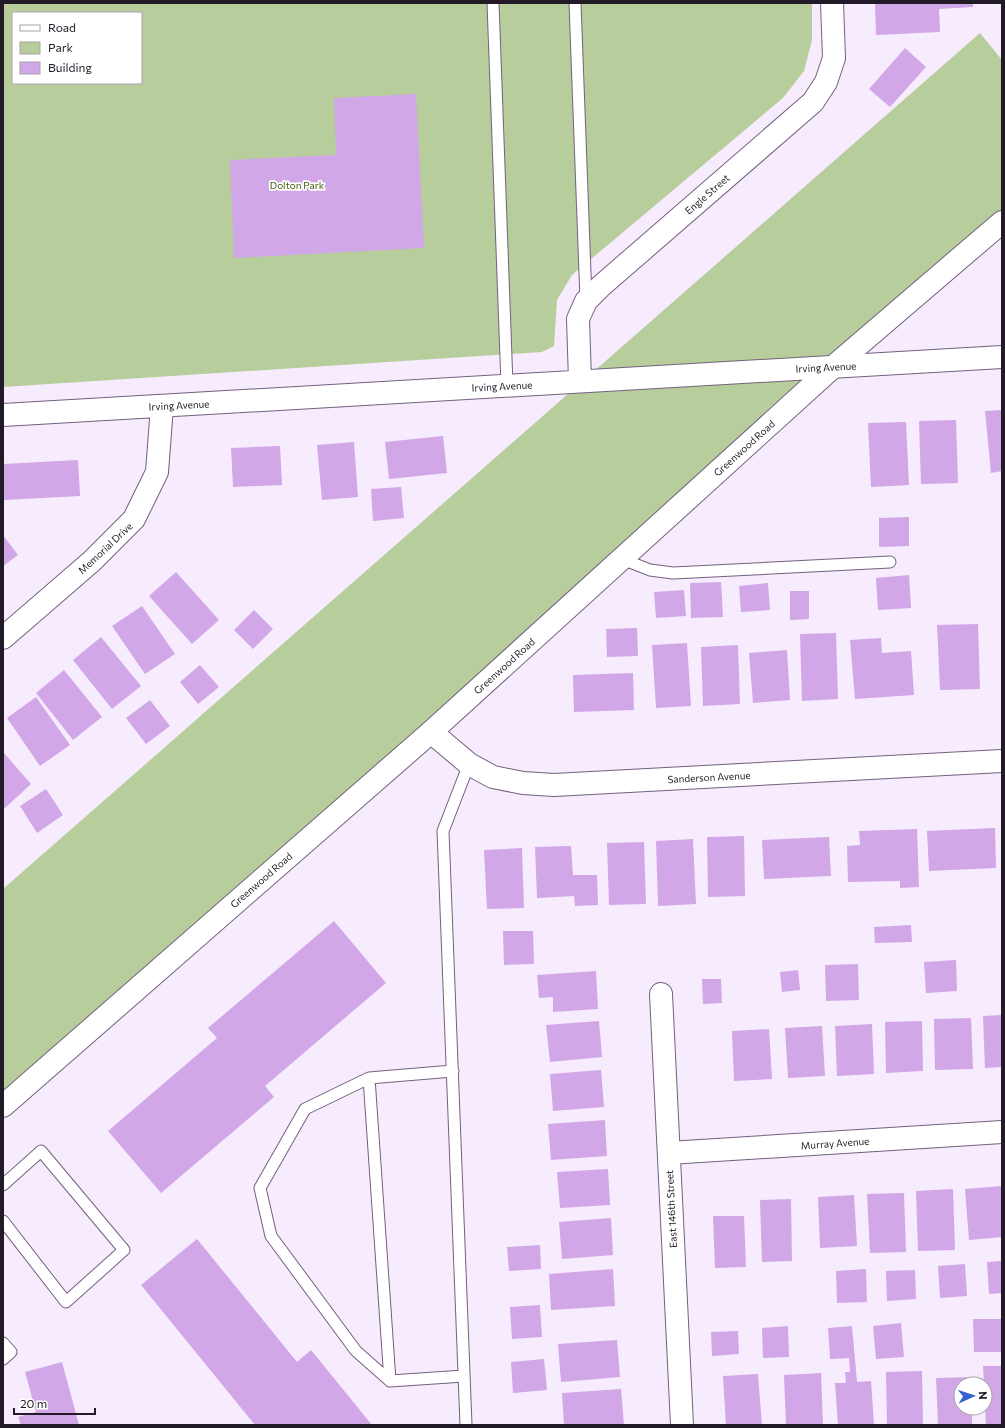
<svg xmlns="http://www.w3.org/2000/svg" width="1005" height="1428" font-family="Commissioner,sans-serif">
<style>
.green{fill:#b7ce9c;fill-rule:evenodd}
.building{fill:#d1a7e8}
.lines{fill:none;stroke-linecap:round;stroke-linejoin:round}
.lane-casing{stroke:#73617d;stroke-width:13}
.street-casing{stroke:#73617d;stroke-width:24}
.secondary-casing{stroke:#73617d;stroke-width:24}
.lane{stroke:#fff;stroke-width:11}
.street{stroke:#fff;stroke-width:22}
.secondary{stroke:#fff;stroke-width:22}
.labels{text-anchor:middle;stroke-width:3.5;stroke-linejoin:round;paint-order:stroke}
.park-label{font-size:10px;fill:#415c10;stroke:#fff}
.street-label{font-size:10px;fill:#221a26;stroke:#fff}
</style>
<rect width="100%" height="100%" fill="#f7ebfe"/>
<!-- green -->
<path class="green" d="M3,3H812V40L804,71L783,98L572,275L557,300L554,346L542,352L3,387ZM13,13H141V83H13Z
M980,33L1002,60V223L3,1098V889Z"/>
<!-- building -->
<path class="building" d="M875,3H973V7L939,9L940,32L876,35Z
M905,48L926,67L890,107L869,89Z
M416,94L424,248L234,258L230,160L336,155L334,98Z
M1002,410V471L991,473L985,411Z
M956,420L958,483L921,484L919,421Z
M906,422L909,485L871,487L868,423Z
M443,436L447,473L389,479L385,442Z
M354,442L358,497L322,500L317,445Z
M280,446L282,485L233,487L231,448Z
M78,460L80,496L3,500V464Z
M401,487L404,518L373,521L371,489Z
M909,517V546L879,547V518Z
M3,535L18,555L3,566Z
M176,572L219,620L192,644L149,596Z
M909,575L911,608L878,610L876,578Z
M721,582L723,617L691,618L690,583Z
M768,583L770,610L741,612L739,586Z
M684,590L686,616L656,618L654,592Z
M790,591H809V619L790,620Z
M142,606L175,654L145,674L112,626Z
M254,610L273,629L253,649L234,630Z
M978,624L980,689L940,690L937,625Z
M637,628L638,656L607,657L606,629Z
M836,633L838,699L802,701L800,634Z
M101,637L141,686L112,709L73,660Z
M881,638L882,653L911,651L914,695L855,699L850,640Z
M687,643L691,706L656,708L652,645Z
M738,645L740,704L703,706L701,647Z
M787,650L790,700L753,703L749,653Z
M200,665L219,687L198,704L180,682Z
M64,670L102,717L73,740L36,693Z
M633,673L634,710L574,712L573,675Z
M36,697L70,745L40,766L7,718Z
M150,700L170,726L146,744L126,718Z
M3,752L31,784L5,808L3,806Z
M46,789L63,815L37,833L20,806Z
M995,828L996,868L929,871L927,831Z
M917,829L919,887L900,888V881L848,882L847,846L860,845L859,831Z
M744,836L745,896L708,897L707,837Z
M829,837L831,876L764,879L762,840Z
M693,839L696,904L658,906L656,841Z
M644,842L646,904L609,905L607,843Z
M571,846L573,875H597L598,905L575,906L574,896L537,898L535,847Z
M522,848L524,908L487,909L484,850Z
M334,921L386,983L265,1086L274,1097L161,1193L108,1131L217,1038L208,1028Z
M911,925L912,942L875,943L874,927Z
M503,931H533L534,964L504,965Z
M956,960L957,991L926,993L924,962Z
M858,964L859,1000L826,1001L825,965Z
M798,970L800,990L782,992L780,972Z
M596,971L598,1009L553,1012V997L539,998L537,975Z
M702,979H721L722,1003L703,1004Z
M1002,1015V1067L985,1068L983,1016Z
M971,1018L973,1069L935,1070L934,1019Z
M599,1021L602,1057L550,1062L546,1025Z
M922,1021L923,1071L886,1073L885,1022Z
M872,1024L874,1074L837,1076L835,1026Z
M822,1026L825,1076L788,1078L785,1028Z
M769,1029L772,1079L734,1081L732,1031Z
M601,1070L604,1107L553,1111L550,1074Z
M605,1120L607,1156L551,1160L548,1124Z
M608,1169L610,1205L560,1208L557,1172Z
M1002,1186V1237L969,1240L965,1189Z
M953,1189L955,1250L918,1251L916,1191Z
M904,1193L906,1252L870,1253L867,1194Z
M854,1195L857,1246L820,1248L818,1197Z
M791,1199L792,1261L762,1262L760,1200Z
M713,1216H744L746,1267L715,1268Z
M611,1218L613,1255L562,1259L559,1222Z
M197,1239L297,1362L311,1350L372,1425H255L141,1285Z
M540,1245L541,1269L509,1271L507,1247Z
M1002,1261V1293L989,1294L987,1262Z
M965,1264L967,1296L940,1298L938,1266Z
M613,1269L615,1306L551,1310L549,1274Z
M866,1269L867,1302L837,1303L836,1271Z
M915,1270L916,1299L887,1301L886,1271Z
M540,1305L542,1337L512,1339L510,1307Z
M973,1319H1001L1002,1352H974Z
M901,1323L904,1357L876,1359L873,1326Z
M788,1326L789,1357L763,1358L762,1328Z
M852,1326L857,1382L871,1381L874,1425H838L835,1383H846L845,1372H850L849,1358L830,1359L828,1328Z
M738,1331L739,1354L712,1356L711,1332Z
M617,1340L620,1377L561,1382L558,1344Z
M544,1359L547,1390L513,1393L511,1362Z
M62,1362L79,1425H21L18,1417L36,1412L25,1372Z
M983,1366H1002V1425H986Z
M922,1371L923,1425H887L886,1372Z
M821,1373L823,1425H786L784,1375Z
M758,1374L762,1425H726L723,1376Z
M970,1377L971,1384H961V1408H972V1425H938L936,1378Z
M621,1389L624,1425H564L562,1393Z"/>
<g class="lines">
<!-- lane casing -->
<g class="lane-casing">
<path id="lane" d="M493,3L507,385
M575,3L586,300
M622,559L650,570L673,573L890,562
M453,1071L369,1078L390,1381L464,1376
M369,1078L305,1109L260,1188L271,1236L356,1351L390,1381
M3,1185L41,1151L124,1250L66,1302L3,1221
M3,1343L11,1352L3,1359
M466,1425L443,831L469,764"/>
</g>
<!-- street casing -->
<g class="street-casing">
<path id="street" d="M580,381L578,319L586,301L601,286L813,102L826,82L834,58L832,3
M3,415L1002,357
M3,638L92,561L134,519L157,472L162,406
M431,732L469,764L493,777L523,783L554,785L1002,761
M661,994L682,1425
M669,1153L1002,1132"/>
</g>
<!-- secondary casing -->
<g class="secondary-casing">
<path id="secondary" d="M3,1106L431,732L834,366L1002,222"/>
</g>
<!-- lane -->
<use href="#lane" class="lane"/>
<!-- street -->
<use href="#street" class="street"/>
<!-- secondary -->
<use href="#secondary" class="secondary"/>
</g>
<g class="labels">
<!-- park labels -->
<g class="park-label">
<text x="297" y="189">Dolton Park</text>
</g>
<!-- street labels -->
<g class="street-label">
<text transform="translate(707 194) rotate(-41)" y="4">Engle Street</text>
<text transform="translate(826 367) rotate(-3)" y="4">Irving Avenue</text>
<text transform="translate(502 386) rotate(-3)" y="4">Irving Avenue</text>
<text transform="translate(179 405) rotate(-3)" y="4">Irving Avenue</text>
<text transform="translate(744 448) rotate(-42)" y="4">Greenwood Road</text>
<text transform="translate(105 548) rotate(-43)" y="4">Memorial Drive</text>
<text transform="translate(504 666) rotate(-42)" y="4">Greenwood Road</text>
<text transform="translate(709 777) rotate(-3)" y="4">Sanderson Avenue</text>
<text transform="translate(261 880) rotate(-41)" y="4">Greenwood Road</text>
<text transform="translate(835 1143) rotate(-4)" y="4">Murray Avenue</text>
<text transform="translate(671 1209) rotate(-93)" y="4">East 146th Street</text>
</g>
</g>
<!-- border -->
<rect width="1005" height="1428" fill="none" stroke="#221a26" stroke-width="8"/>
<!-- legend -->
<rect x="12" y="12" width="130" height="72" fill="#ffffff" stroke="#a7a3a8"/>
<rect x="20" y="25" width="20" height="6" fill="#ffffff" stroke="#a7a3a8"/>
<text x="48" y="32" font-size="12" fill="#221a26">Road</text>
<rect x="20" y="42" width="20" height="12" fill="#b7ce9c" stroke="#a7a3a8"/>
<text x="48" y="52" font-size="12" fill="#221a26">Park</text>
<rect x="20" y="62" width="20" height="12" fill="#d1a7e8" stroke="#a7a3a8"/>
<text x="48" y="72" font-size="12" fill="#221a26">Building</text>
<!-- north arrow -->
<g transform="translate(973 1396) rotate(87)"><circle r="19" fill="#ffffff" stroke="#a7a3a8"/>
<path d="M0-3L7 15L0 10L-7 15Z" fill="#3462d1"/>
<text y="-6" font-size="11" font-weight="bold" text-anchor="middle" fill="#221a26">N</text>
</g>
<!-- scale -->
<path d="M14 1408v6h81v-6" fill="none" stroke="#221a26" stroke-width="2"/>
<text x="20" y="1408" font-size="12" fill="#221a26" stroke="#ffffff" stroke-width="3" paint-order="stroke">20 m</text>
</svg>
